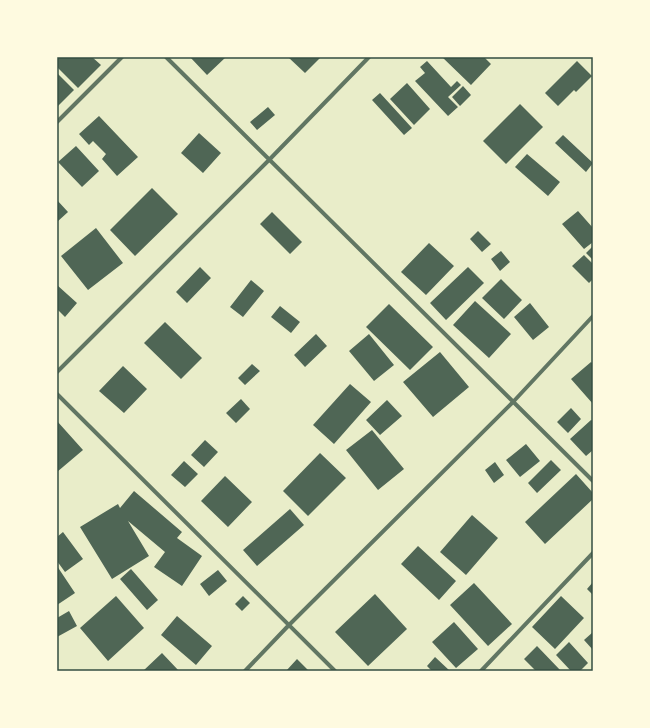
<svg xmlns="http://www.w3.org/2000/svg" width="650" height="728" font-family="Arial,sans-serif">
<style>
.building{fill:#4f6655}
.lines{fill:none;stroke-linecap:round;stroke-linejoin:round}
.minor{stroke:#617663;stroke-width:4}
.neatline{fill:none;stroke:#344e41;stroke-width:1.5}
</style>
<rect width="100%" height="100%" fill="#e9edc9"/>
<!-- building -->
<path class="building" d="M57,57H92L101,65L78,88L57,67Z
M190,57H226L207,75Z
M288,57H321L305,73Z
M442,57H484L491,64L471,85Z
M427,61L451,87L457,81L461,85L448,97L458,107L448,116L415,81L425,73L420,67Z
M577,61L592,76L576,92L574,90L558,106L545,93Z
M57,73L74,90L57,107Z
M407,83L430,109L414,125L390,99Z
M463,86L471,95L460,106L452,97Z
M380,93L412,128L404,135L372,100Z
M520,104L543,127L506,164L483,141Z
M268,107L275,115L257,130L250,122Z
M99,116L138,157L117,176L102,159L106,154L93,141L89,145L79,134Z
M199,133L221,153L203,173L181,153Z
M563,135L593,163L586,172L555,143Z
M76,146L99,171L82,187L58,162Z
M527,154L560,182L548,196L515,167Z
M152,188L178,214L135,256L110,230Z
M57,200L68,212L57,222Z
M578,211L593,228V242L584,249L562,224Z
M272,212L302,242L290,254L260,224Z
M96,228L123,263L88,290L61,256Z
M478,231L491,244L482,252L470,239Z
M429,243L454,266L426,295L401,272Z
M593,246V260L586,253Z
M501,251L510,262L500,271L491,259Z
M584,255L593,264V279L589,283L572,266Z
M200,267L211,278L187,303L176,292Z
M468,267L484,283L446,320L430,303Z
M501,279L522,300L504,319L482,298Z
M251,280L264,291L243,317L230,307Z
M57,285L77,303L65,317L57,309Z
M475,301L511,334L489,358L453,325Z
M530,303L549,327L533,340L514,317Z
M389,304L433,347L410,370L366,327Z
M280,306L300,322L291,333L271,317Z
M165,322L202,358L181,379L144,343Z
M316,334L327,346L305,367L294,355Z
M369,334L394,365L374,381L349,351Z
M440,352L469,387L433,417L403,382Z
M591,362L593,364V404L571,379Z
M252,364L260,371L245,385L238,378Z
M123,366L147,389L124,413L99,391Z
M350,384L371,402L334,444L313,425Z
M241,399L250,409L236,423L226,413Z
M387,400L402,416L380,435L366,420Z
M571,408L581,419L568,433L557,422Z
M591,420L593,421V450L586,456L570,439Z
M57,421L83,450L57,472Z
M372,430L404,469L378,490L346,450Z
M205,440L218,452L204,467L191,455Z
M526,444L540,461L520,477L506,460Z
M320,453L346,478L308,516L283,491Z
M551,460L561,470L537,493L528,483Z
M184,461L198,474L185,487L171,475Z
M495,462L504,475L494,483L485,470Z
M576,474L593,493V499L545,544L525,522Z
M225,476L252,502L228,527L201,501Z
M134,491L182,532L177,538L202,556L182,586L154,567L165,552L128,521L149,556L112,579L80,527L118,504L120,508Z
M290,509L304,525L257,566L243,550Z
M472,515L498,538L466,575L440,552Z
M63,532L83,559L65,572L57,561V537Z
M418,546L456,581L439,600L401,564Z
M57,566L75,593L57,605Z
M131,569L158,600L147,610L120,579Z
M218,570L227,581L209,596L200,584Z
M593,582V595L587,589Z
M474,583L512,624L488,646L450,605Z
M375,594L407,629L368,666L335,632Z
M116,596L144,628L108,661L80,628Z
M243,596L250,603L242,611L235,604Z
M561,596L584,618L555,649L532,627Z
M69,611L77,626L57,637V618Z
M177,616L212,646L196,665L161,635Z
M454,622L478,649L456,668L432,642Z
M593,632V650L584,640Z
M569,642L588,663L580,671H571L556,655Z
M537,646L561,671H536L524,659Z
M162,653L179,671H143Z
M435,657L450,671H432L427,666Z
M297,659L309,671H286Z"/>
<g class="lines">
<!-- minor -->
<path class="minor" d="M166,57L593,481
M57,122L122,57
M57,372L269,160L369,57
M57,394L335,671
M245,671L289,625L513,402L593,316
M481,671L593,553"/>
</g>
<!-- border -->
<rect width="650" height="728" fill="none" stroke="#fefae0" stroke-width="116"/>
<rect x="58" y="58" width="534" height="612" class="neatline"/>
</svg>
